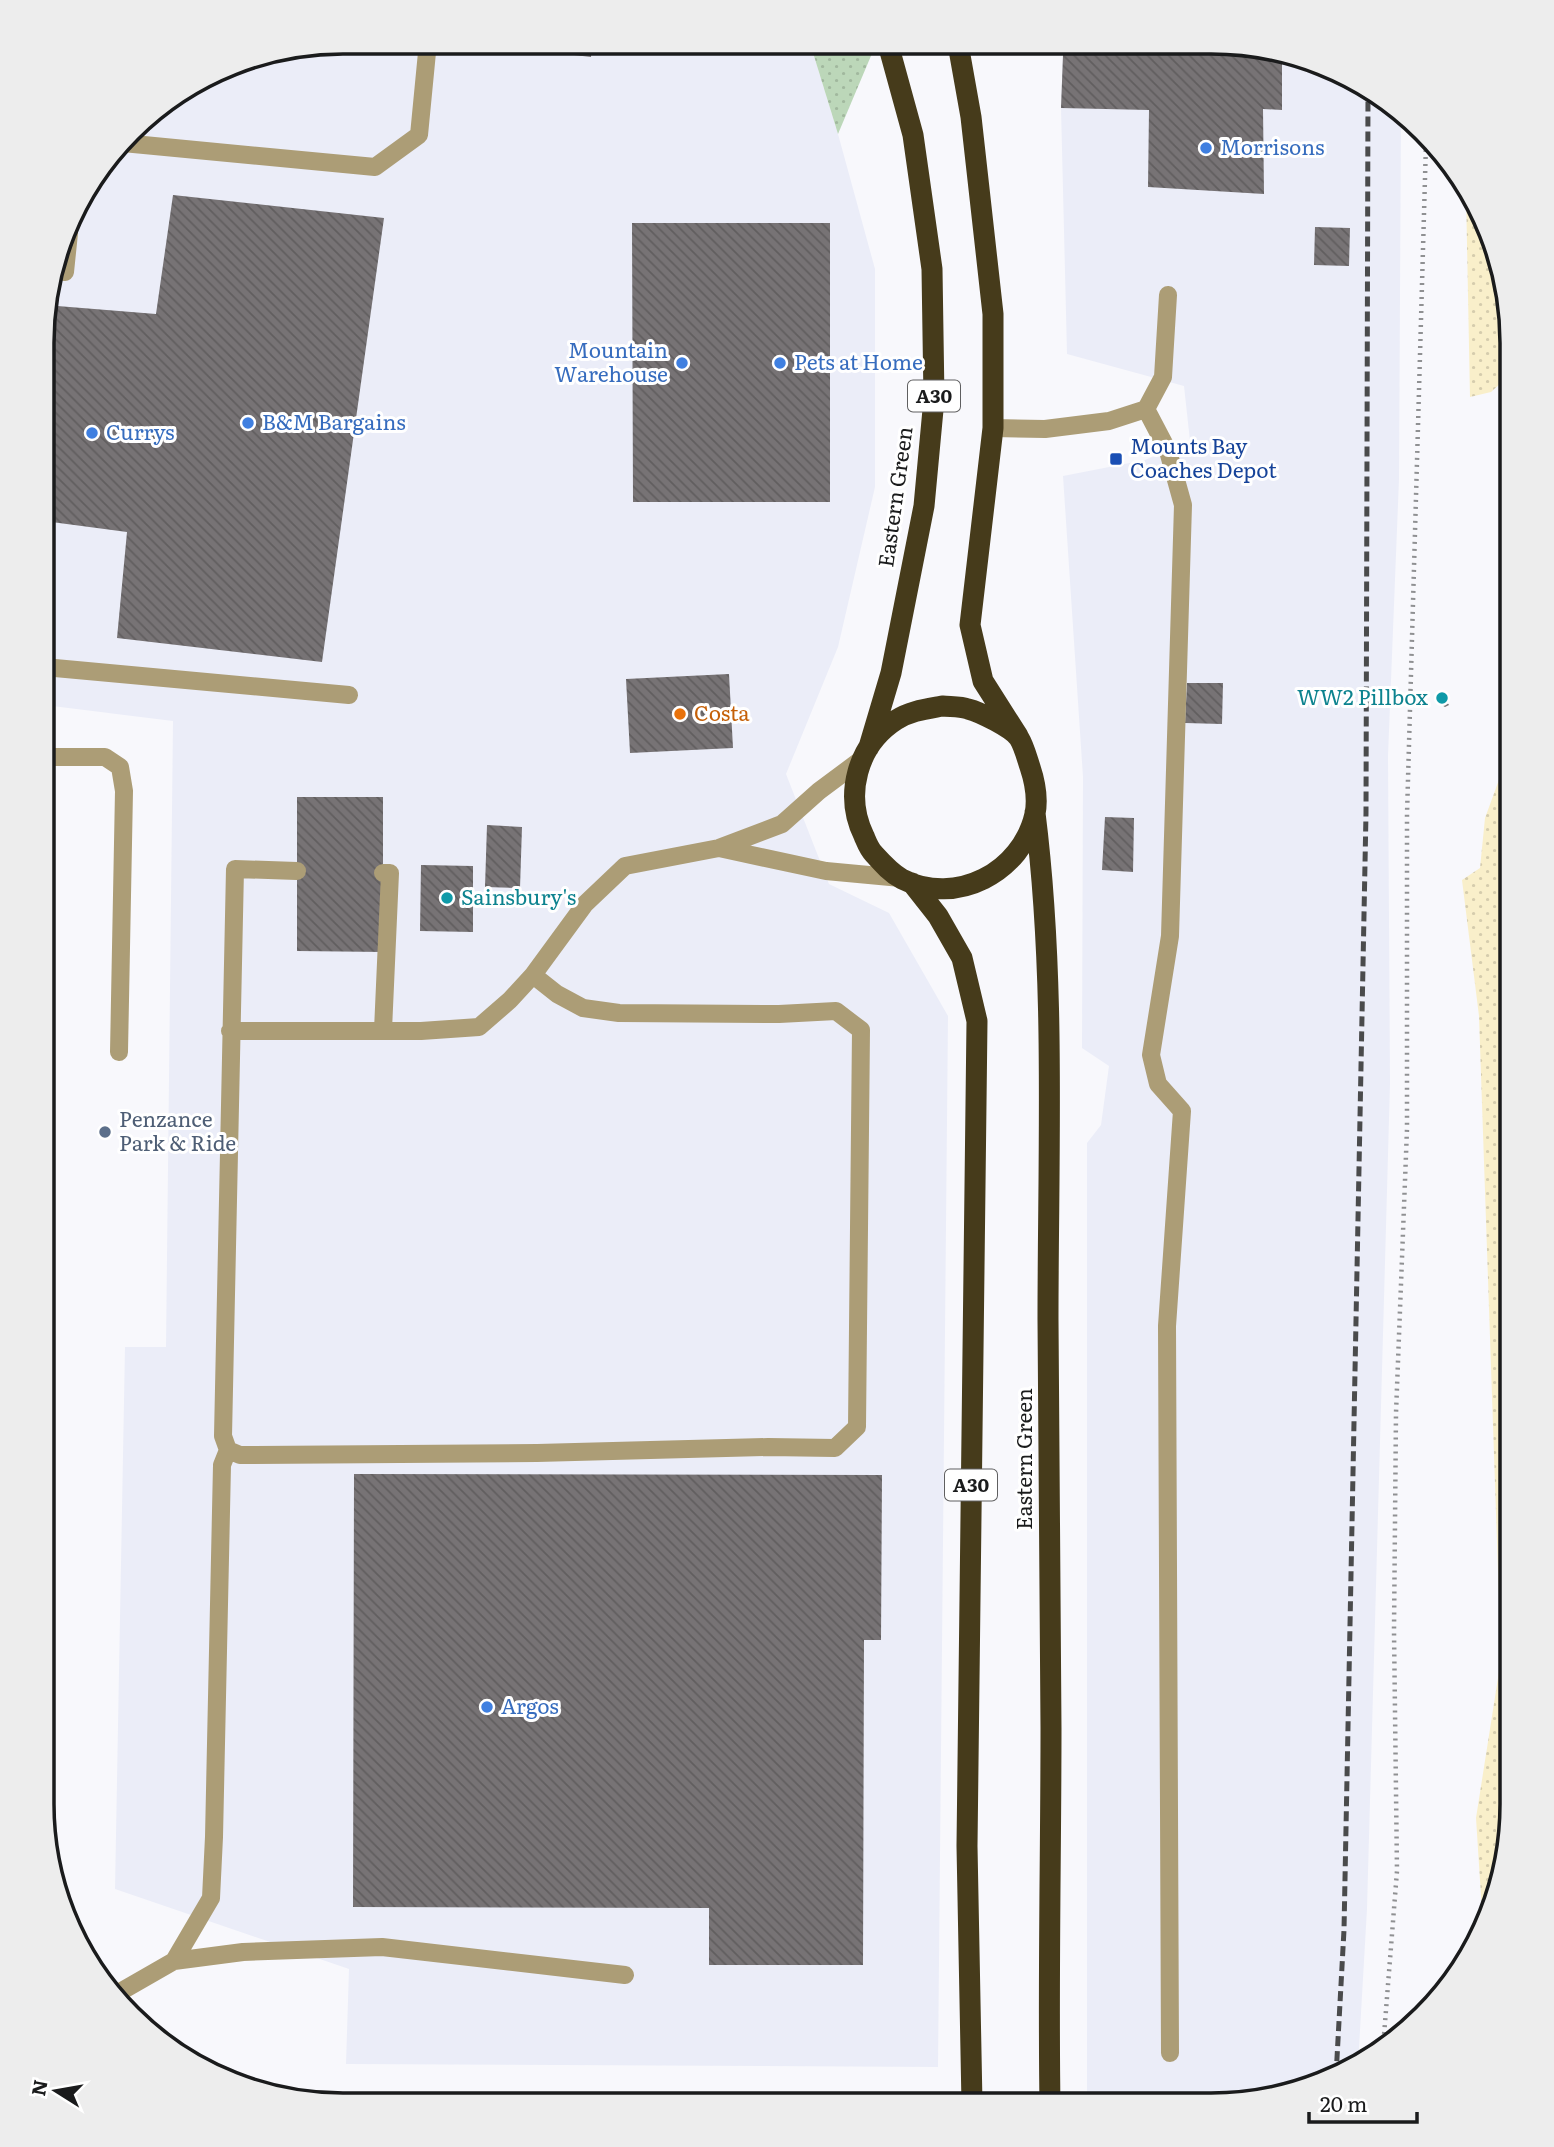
<svg xmlns="http://www.w3.org/2000/svg" width="1554" height="2147" font-family="Literata,serif">
<style>
.built{fill:#ebedf8}
.grass{fill:url(#grass-dots)}
.sand{fill:url(#sand-dots)}
.building{fill:url(#building-back-hatch)}
.lines{fill:none;stroke-linecap:round;stroke-linejoin:round}
.path{stroke:#8f9092;stroke-width:4.5;stroke-dasharray:2 5;stroke-linecap:butt}
.lane{stroke:#ac9d76;stroke-width:18}
.highway{stroke:#463b1b;stroke-width:21}
.rail{stroke:#4a4b4c;stroke-width:5;stroke-dasharray:10 5;stroke-linecap:butt}
.shop-dot{fill:#3f7fe0;stroke:#fff;stroke-width:2.5}
.transit-dot{fill:#1a4fb4;stroke:#fff;stroke-width:2.5}
.culture-dot{fill:#0f9aa8;stroke:#fff;stroke-width:2.5}
.food-dot{fill:#e8710a;stroke:#fff;stroke-width:2.5}
.service-dot{fill:#5c6f8a;stroke:#fff;stroke-width:2.5}
.labels{text-anchor:middle;stroke-width:6;stroke-linejoin:round;paint-order:stroke}
.shield{fill:#fff;stroke:#5f5f60;stroke-width:2}
.shield-label{font-size:19px;font-weight:bold;fill:#1a1b1c}
.shop-label{font-size:21px;fill:#366cbe;stroke:#fff;text-anchor:start}
.transit-label{font-size:21px;fill:#164399;stroke:#fff;text-anchor:start}
.street-label{font-size:21px;fill:#1a1b1c;stroke:#fff}
.culture-label{font-size:21px;fill:#0d838f;stroke:#fff;text-anchor:end}
.food-label{font-size:21px;fill:#c56008;stroke:#fff;text-anchor:start}
.service-label{font-size:21px;fill:#4e5e75;stroke:#fff;text-anchor:start}
.rim{fill:none;stroke:#1a1b1c;stroke-width:3.5}
</style>
<defs>
<pattern id="grass-dots" width="8" height="8" patternUnits="userSpaceOnUse" patternTransform="scale(1.75)"><rect width="8" height="8" fill="#bcd7b9"/><path d="M2 2h.1M6 6h.1" fill="none" stroke="#a1b89e" stroke-width="1.8" stroke-linecap="round"/></pattern>
<pattern id="sand-dots" width="8" height="8" patternUnits="userSpaceOnUse" patternTransform="scale(1.75)"><rect width="8" height="8" fill="#f9efca"/><path d="M2 2h.1M6 6h.1" fill="none" stroke="#d5ccad" stroke-width="1.8" stroke-linecap="round"/></pattern>
<pattern id="building-back-hatch" width="6" height="6" patternUnits="userSpaceOnUse" patternTransform="scale(1.75)"><rect width="6" height="6" fill="#777375"/><path d="M-1 5l2 2M0 0l6 6M5-1l2 2" fill="none" stroke="#615e5f"/></pattern>
</defs>
<rect width="100%" height="100%" fill="#f8f8fc"/>
<!-- built -->
<path class="built" d="M343,42L810,43L838,134L875,269V487L838,647L786,774L829,884L889,913L948,1016L938,2067L346,2064L349,1969L115,1889L125,1347H166L173,721L44,705L45,304L82,193L145,117L246,58Z
M1024,44L1250,45L1326,65L1394,104L1401,113L1399,479L1388,756L1390,1083L1367,1909L1358,2065L1344,2074L1211,2105H1087V1143L1101,1125L1109,1066L1082,1048L1083,777L1063,476L1145,460L1190,441L1184,386L1067,354L1061,108L1063,55L1025,49Z"/>
<!-- grass -->
<path class="grass" d="M810,43L876,44L838,134Z"/>
<!-- sand -->
<path class="sand" d="M1466,192L1481,210L1512,343V373L1491,392L1470,397Z
M1512,753L1511,1824L1496,1901L1483,1927L1476,1818L1501,1659L1479,1016L1462,880L1480,868L1485,818L1500,777Z"/>
<!-- building -->
<path class="building" d="M576,43L592,44L591,57L574,55Z
M1025,44L1250,45L1282,53V110L1263,109L1264,194L1148,187L1149,110L1061,108L1063,55L1025,49Z
M173,195L384,218L322,662L117,638L127,532L44,521L45,305L156,314Z
M632,223H830V502H633Z
M1315,227L1350,228L1349,266L1314,265Z
M729,674L733,748L630,753L626,679Z
M1187,683H1223L1222,724L1185,723Z
M1442,695L1449,705L1445,707L1437,702Z
M297,797H383V952L297,951Z
M1105,817L1134,818L1133,872L1102,870Z
M487,825L522,827L520,888L485,887Z
M421,865L473,866V932L420,931Z
M354,1474L882,1475L881,1640H864L863,1965H709V1908L353,1907Z
M1100,2096L1167,2100V2105H1100Z"/>
<g class="lines">
<!-- path -->
<path class="path" d="M1383,2048L1397,1871L1394,1631L1396,1413L1407,1129V815L1426,143"/>
<!-- lane -->
<path class="lane" d="M123,143L375,167L419,135L428,42
M56,271L65,272L69,233
M1146,409L1168,451L1183,505L1170,936L1151,1055L1158,1084L1182,1111L1167,1326L1170,2053
M993,428L1045,429L1109,421L1146,409L1163,377L1168,295
M44,667L349,695
M44,757H105L120,767L124,791L119,1052
M719,848L826,871L901,878
M383,873H390L383,1030
M230,1031H421L479,1027L510,1000L533,975L585,904L625,866L719,848L782,824L819,791L862,759
M228,1450L240,1455L537,1453L768,1447L835,1448L857,1427L861,1030L836,1011L779,1014L619,1013L583,1008L557,994L533,975
M174,1961L211,1898L214,1837L222,1465L228,1450L223,1436L235,869L297,871
M113,1996L174,1961L243,1952L382,1947L625,1975"/>
<!-- highway -->
<path class="highway" d="M958,44L971,117L993,314V428L970,625L983,681L1018,736
M942,706C950,707 960,706 968,709C980,712 1012,728 1019,738C1024,746 1027,758 1030,767C1035,782 1038,799 1035,814C1022,872 956,907 902,879C891,873 883,864 874,854C869,849 867,843 864,836C844,795 857,745 896,720C910,711 926,709 942,706Z
M869,747L891,673L924,506L934,399L932,269L913,135L888,44
M1035,813C1056,980 1048,1151 1048,1319C1048,1455 1051,1592 1051,1728C1051,1854 1048,1979 1050,2105
M912,883L938,916L962,958L977,1021L967,1846L972,2104"/>
<!-- rail -->
<path class="rail" d="M1336,2076L1344,1930L1366,813L1368,89"/>
</g>
<!-- markers -->
<g class="shop-dot">
<circle cx="1206" cy="148" r="7"/>
<circle cx="682" cy="363" r="7"/>
<circle cx="780" cy="363" r="7"/>
<circle cx="248" cy="423" r="7"/>
<circle cx="92" cy="433" r="7"/>
<circle cx="487" cy="1707" r="7"/>
</g>
<rect class="transit-dot" x="1109" y="452" width="14" height="14" rx="3.5"/>
<g class="culture-dot">
<circle cx="1442" cy="698" r="7"/>
<circle cx="447" cy="898" r="7"/>
</g>
<circle class="food-dot" cx="680" cy="714" r="7"/>
<circle class="service-dot" cx="105" cy="1132" r="7"/>
<g class="labels">
<!-- shield labels -->
<g class="shield">
<rect x="908" y="380.5" width="52" height="31" rx="5"/>
<rect x="945" y="1469.5" width="52" height="31" rx="5"/>
</g>
<g class="shield-label">
<text x="934" y="403">A30</text>
<text x="971" y="1492">A30</text>
</g>
<!-- shop labels -->
<g class="shop-label">
<text x="1220" y="155">Morrisons</text>
<text x="668" y="358" text-anchor="end">Mountain<tspan x="668" dy="24">Warehouse</tspan></text>
<text x="794" y="370">Pets at Home</text>
<text x="262" y="430">B&amp;M Bargains</text>
<text x="106" y="440">Currys</text>
<text x="501" y="1714">Argos</text>
</g>
<!-- transit labels -->
<g class="transit-label">
<text x="1130" y="454">Mounts Bay<tspan x="1130" dy="24">Coaches Depot</tspan></text>
</g>
<!-- street labels -->
<g class="street-label">
<text transform="translate(896 497) rotate(-82)" y="7">Eastern Green</text>
<text transform="translate(1025 1459) rotate(-90)" y="7">Eastern Green</text>
</g>
<!-- culture labels -->
<g class="culture-label">
<text x="1428" y="705">WW2 Pillbox</text>
<text x="461" y="905" text-anchor="start">Sainsbury's</text>
</g>
<!-- food labels -->
<g class="food-label">
<text x="694" y="721">Costa</text>
</g>
<!-- service labels -->
<g class="service-label">
<text x="119" y="1127">Penzance<tspan x="119" dy="24">Park &amp; Ride</tspan></text>
</g>
</g>
<!-- crop -->
<path d="M0 0H1554V2147H0ZM343 54H1211A289 289 0 0 1 1500 343V1804A289 289 0 0 1 1211 2093H343A289 289 0 0 1 54 1804V343A289 289 0 0 1 343 54Z" fill="#ededed" fill-rule="evenodd"/>
<path class="rim" d="M343 54H1211A289 289 0 0 1 1500 343V1804A289 289 0 0 1 1211 2093H343A289 289 0 0 1 54 1804V343A289 289 0 0 1 343 54Z"/>
<!-- north arrow -->
<g transform="translate(56 2091) rotate(281)" stroke="#ffffff" stroke-width="5" paint-order="stroke">
<path d="M0-5L12 26L0 18L-12 26Z" fill="#1a1b1c"/>
<text y="-10" font-size="19" font-weight="bold" text-anchor="middle" fill="#1a1b1c">N</text>
</g>
<!-- scale -->
<path d="M1309 2112v10h108v-10" fill="none" stroke="#1a1b1c" stroke-width="3.5"/>
<text x="1320" y="2112" font-size="21" fill="#1a1b1c" stroke="#ffffff" stroke-width="5" paint-order="stroke">20 m</text>
</svg>
